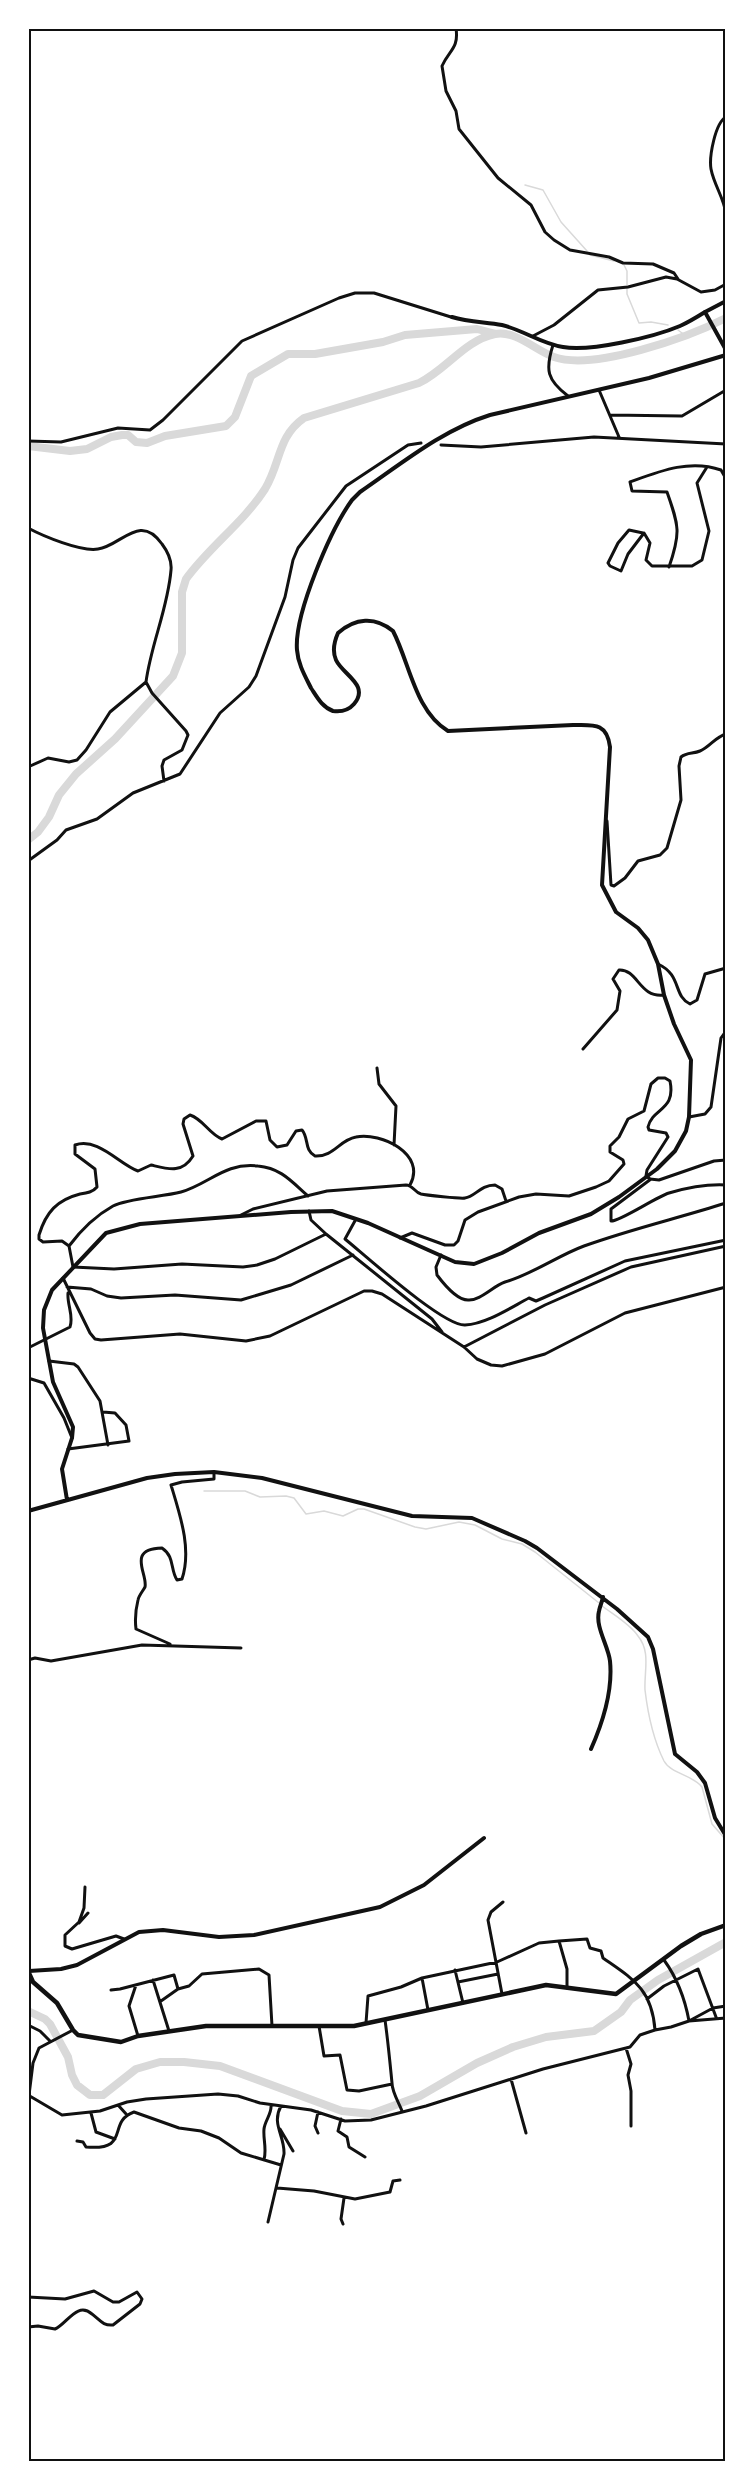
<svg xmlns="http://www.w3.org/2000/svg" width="754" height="2490" font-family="'Libre Baskerville',serif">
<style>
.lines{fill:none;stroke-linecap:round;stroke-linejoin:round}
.stream{stroke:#d9d9d9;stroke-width:1.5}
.river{stroke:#d9d9d9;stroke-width:8}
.minor{stroke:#111;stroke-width:3}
.tertiary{stroke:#111;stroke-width:4}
.secondary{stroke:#111;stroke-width:4}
.primary{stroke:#111;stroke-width:4.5}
.neatline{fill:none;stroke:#111;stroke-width:2}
</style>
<rect width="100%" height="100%" fill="#fff"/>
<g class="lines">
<!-- stream -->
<path class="stream" d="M525,185L543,190L561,222L587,251
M590,255L614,261
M624,265L627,271V294L639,323L651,322L668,325
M678,330L686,336
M204,1491H245L260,1497L286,1496L294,1498L306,1514L324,1511L343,1516L358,1509H364L415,1527L426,1529L459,1522L475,1525L502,1539L522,1544L535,1552L599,1603
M602,1606C614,1615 630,1624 638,1636C651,1652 644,1671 645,1690C648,1715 653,1739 664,1761C671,1774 693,1775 702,1787L712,1824L726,1840"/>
<!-- river -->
<path class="river" d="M28,446L70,451L87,449L111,437L122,435H128L136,442L147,443L165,436L226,426L235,417L251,376L288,354H315L383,342L405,335L477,329L496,334
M28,840L38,832L49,817L59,795L76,774L115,739L173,676L182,653V592L186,579C209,547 243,523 265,489C281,463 277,437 304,418L419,383C446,370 465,340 495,334C516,330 536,351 554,357C594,371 689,337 726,318
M28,2011L45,2019L50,2024L68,2057L72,2075L77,2085L90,2095H103L136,2069L160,2062H184L220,2066L342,2111L371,2114L420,2096L477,2063L513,2047L546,2037L594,2031L621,2012L630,2000L658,1980L726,1942"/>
<!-- minor -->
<path class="minor" d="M456,28C459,49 449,50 442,66L446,91L456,111L459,129L498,178L531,205L545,232L554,240L570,250L609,257L623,263L653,264L674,273L678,279
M726,117C715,123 709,157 711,169C714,185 724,198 726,214
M533,336L554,325L598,290L628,287L666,277L677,279L701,292L715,290L726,284
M553,345C545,370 547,380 568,396
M599,390L619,437
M610,415L682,416L726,390
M28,441L61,442L118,428L150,430L163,420L242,341L339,298L355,293H374L451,317
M441,445L481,447L594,437L726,444
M28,528C43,536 81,552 98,549C121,546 140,512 162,544C168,552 172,560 171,570C168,608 151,644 146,682L152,693L186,731L188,735L182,750L164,760L162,766L164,781
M643,533L629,530L618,543L608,563L610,566L621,571L628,554L644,533L650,543L646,560L652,566H692L702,560L709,531L697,483L707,467
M669,567C681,533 679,526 667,492L632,491L630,482C660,471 690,459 721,470L725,477L726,486
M28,767L48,758L69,762L77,760L86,750L110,712L146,682
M607,821L611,885L614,886L625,878L638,861L660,855L667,848L681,800L679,766L681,757C687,752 693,754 700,751C710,747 715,737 726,734
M28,861L57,840L66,830L97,819L133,793L180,774L220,713L249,687L256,676L285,597L293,560L298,548L346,486L408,445L421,443
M658,964C682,975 673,996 690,1004L697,1000L705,974L726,968
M583,1049L617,1010L620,991L613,979L619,970C638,969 639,998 664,995
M377,1068L379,1084L396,1106L394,1145
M689,1117L705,1114L711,1107L721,1038L726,1031
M651,1179L611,1209V1221C619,1222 656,1197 669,1193C686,1188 708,1184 726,1185
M309,1211L311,1220L326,1234L432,1319L442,1332
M241,1215L253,1209L327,1191L406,1185C413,1185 414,1192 421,1194C425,1195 461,1199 465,1198C475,1197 480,1185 495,1185L502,1189L506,1201
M356,1219L345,1239C366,1256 443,1326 465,1325C486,1324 510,1308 529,1298L536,1301L543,1298L625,1261L726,1240
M326,1234L275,1259L257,1265L243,1267L182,1264L114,1269L73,1267L69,1246L62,1241L43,1242L39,1239V1235C46,1212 57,1200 80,1194C87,1193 93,1192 97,1187L95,1169L75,1154V1145C98,1137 119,1164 138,1171L151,1165C168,1169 182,1174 193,1156L183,1124L184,1119L190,1115C203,1119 209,1134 222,1139L256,1121H266L270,1140L277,1147L287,1145L296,1131L302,1130C309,1138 304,1150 315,1156C334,1157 339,1140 356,1137C381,1132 427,1154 410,1185
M400,1238L412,1233L445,1245H454L458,1241L465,1220L478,1212L519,1197L536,1194L569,1196L596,1187L609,1181L624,1164L623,1160L610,1152V1146L619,1137L628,1119L644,1111L651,1084L658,1078H665L670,1081C676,1111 653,1107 648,1127L649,1130L666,1133L668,1137L647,1170L646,1176L650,1179L659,1180L714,1161L726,1160
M69,1246C81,1230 95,1216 113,1206C128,1198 162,1197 181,1192C209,1184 225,1162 258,1166C281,1168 292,1182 308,1196
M441,1255L436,1267L437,1275C443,1283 457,1300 468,1300C480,1301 493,1286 505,1282C533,1274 557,1256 584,1246C631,1229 679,1218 726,1203
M63,1278L90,1333L95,1339L101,1340L180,1334L246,1341L270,1336L364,1291H372L382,1294L464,1347L477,1359L491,1365L502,1366L545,1354L625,1313L726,1287
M67,1287L91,1289L107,1296L121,1298L175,1295L241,1300L291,1285L353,1255
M464,1347L545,1305L631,1267L726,1246
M28,1348L70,1327C74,1316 67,1305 68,1293
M49,1361L74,1364L78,1367L100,1401L108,1445
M28,1378L44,1383L64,1418L72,1438
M68,1449L129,1441L126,1425L115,1413L103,1412
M170,1644L136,1629C135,1621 136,1608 138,1600C139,1595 143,1591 145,1587C148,1574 126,1549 162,1548C175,1557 170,1569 177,1580L182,1579C192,1549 180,1515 171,1485L182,1482L214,1479V1472
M28,1660L35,1658L51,1661L142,1645L241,1648
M85,1887L84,1908L79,1922L65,1935V1946L72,1949L116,1936L124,1939
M79,1923L88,1913
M559,1941L587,1939L590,1948L601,1951L603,1958C633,1979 652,1989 655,2030
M664,1960C677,1978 685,1999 689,2021L713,2008L726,2006
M455,1970L463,2003
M422,1978L428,2010
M153,1980L169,2031
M458,1982L498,1974
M136,1985L129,2006L138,2036
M111,1990L120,1989L174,1975L178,1989
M502,1994L488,1920L491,1912L503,1902
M647,1999L664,1986L698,1969L716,2017
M161,2001L178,1989L189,1986L202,1974L259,1969L269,1975L272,2026
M385,2020C388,2041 390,2063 392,2083C392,2092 399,2103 402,2111
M366,2023L368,1996L401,1987L422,1978L497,1962L539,1943L559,1941L567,1969V1988
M28,2025L40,2031L50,2041
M319,2026L324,2056L340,2055L347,2090L359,2091L392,2084
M626,2048L631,2064L628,2075L631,2091V2126
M511,2079L526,2133
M28,2095L62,2115L100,2111L127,2102L146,2099L218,2094L238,2096L260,2103L311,2110L345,2121L371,2120L426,2106L543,2069L630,2047L640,2035L655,2030L671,2027L689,2021L726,2018
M29,2095L33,2063L39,2048L73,2030
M118,2105L127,2115
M318,2112L315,2126L318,2133
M91,2113L96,2132L115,2139
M341,2119L338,2131L347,2137L349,2147L365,2157
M280,2129L293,2151
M77,2141L83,2142L86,2147C132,2151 106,2122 134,2112L179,2128L201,2131L219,2138L241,2153L281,2165
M264,2160C267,2148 263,2140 264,2129C265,2120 272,2114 271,2105
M277,2188L314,2191L355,2199L390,2192L393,2181L400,2180
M268,2222L284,2154C285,2136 271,2124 281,2106
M343,2224L341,2219L344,2198
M28,2297L65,2299L94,2291L113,2302H119L137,2292L142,2299L140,2304L113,2325C103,2326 100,2320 92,2314C77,2301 67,2324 55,2329L38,2326L28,2327"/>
<!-- tertiary -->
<path class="tertiary" d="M452,317C468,322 485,322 502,325C523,330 542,344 563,347C590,352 654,337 680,326C689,322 697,317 705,312
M67,1500L62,1469L72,1438L73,1427L53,1382L43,1328L44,1310L52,1290L106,1233L140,1224L291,1212L332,1211L368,1223L455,1262L474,1264L502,1253L539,1233L591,1214L619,1197L657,1169L675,1151L686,1131L689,1117L691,1060L674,1024L664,995L658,964L648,940L638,928L616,912L602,885L610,747C607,722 593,725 573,725L448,731C415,711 410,664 393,631C375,616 355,618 338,633C334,642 332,651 336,660C343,675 370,685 354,704C348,711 341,712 333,711C322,707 317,697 311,688C305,676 298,664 297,650C294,614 331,529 352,500L360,492C401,464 442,430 490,415L649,378L726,355
M28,1511L147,1478L175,1474L214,1472L262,1478L412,1516L472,1518L525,1541L537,1548L617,1609L648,1637L653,1649L675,1754L697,1772L705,1783L715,1818L726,1836
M591,1749C603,1722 613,1691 610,1661C608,1645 595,1627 599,1611C600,1606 602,1602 603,1597
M29,1971L61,1969L77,1965L139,1932L163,1930L219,1937L254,1935L380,1907L424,1885L484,1838"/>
<!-- secondary -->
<path class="secondary" d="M726,301L705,312L726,350"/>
<!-- primary -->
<path class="primary" d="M28,1971L33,1982L57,2003L73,2030L78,2035L121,2042L138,2036L206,2026H354L546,1985L616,1994L681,1946L701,1934L726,1925"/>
</g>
<!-- border -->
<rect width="754" height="2490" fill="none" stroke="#ffffff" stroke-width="60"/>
<rect x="30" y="30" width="694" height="2430" class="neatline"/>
</svg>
